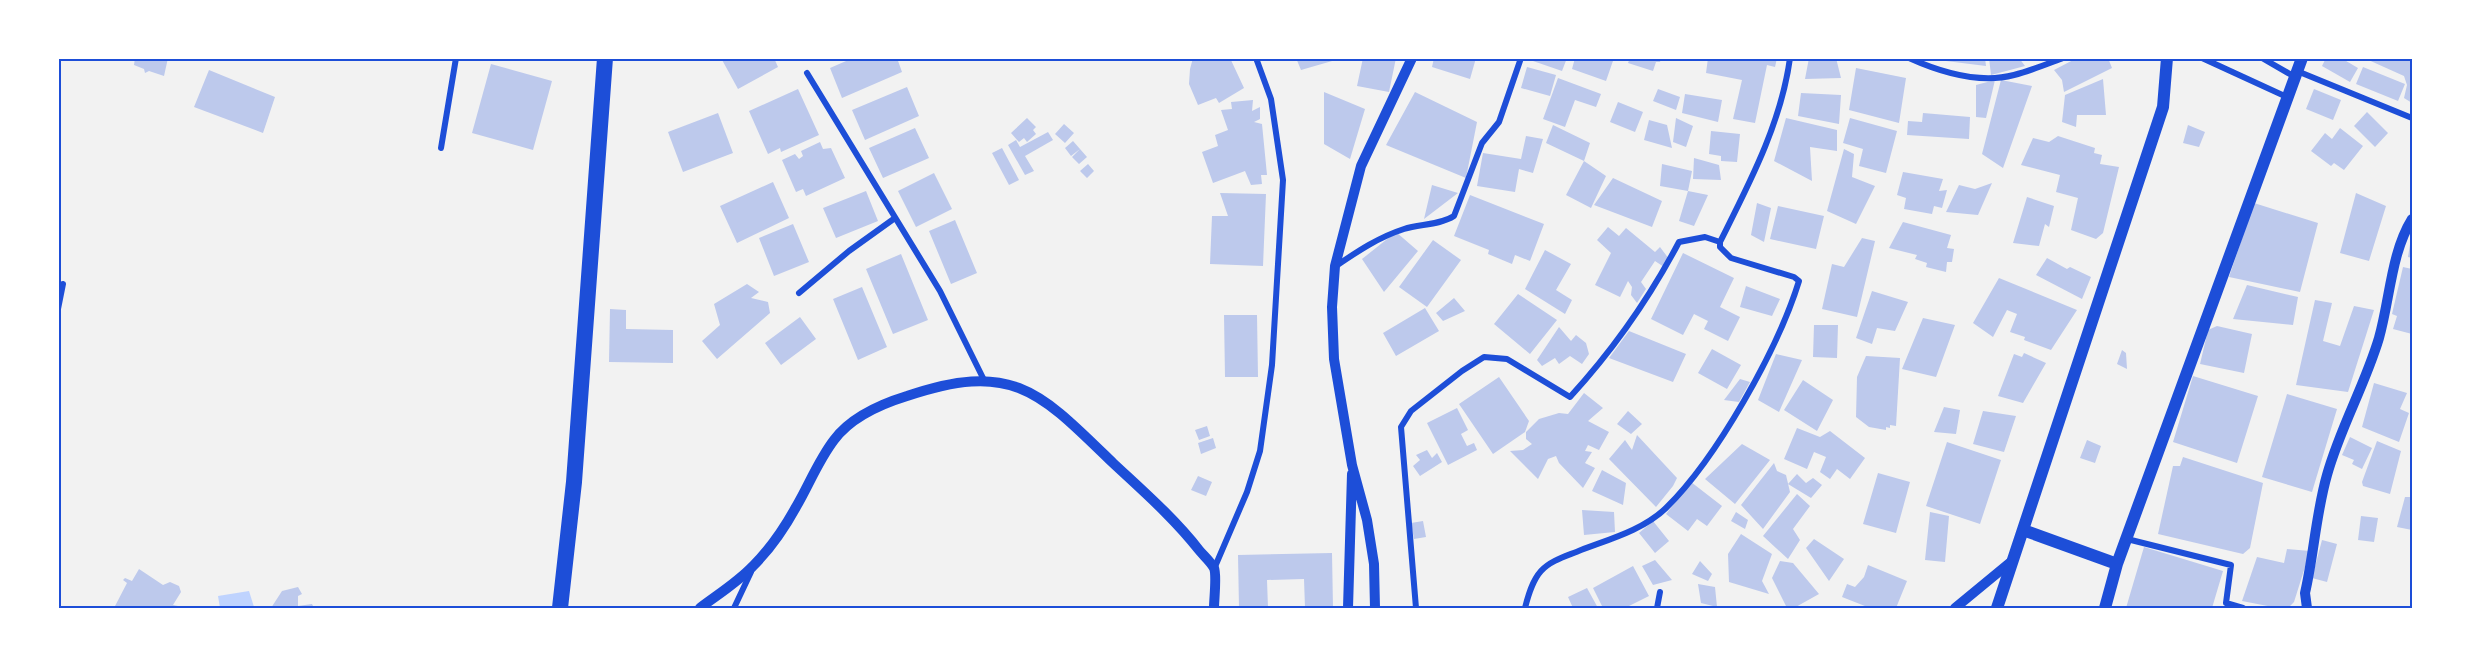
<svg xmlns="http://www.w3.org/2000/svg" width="2471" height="667" font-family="'PT Sans',sans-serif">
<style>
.water{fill:#bfd3fe}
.building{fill:#bdc9ec}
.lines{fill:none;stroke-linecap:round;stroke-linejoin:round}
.minor{stroke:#1d4ed8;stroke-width:6}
.tertiary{stroke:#1d4ed8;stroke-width:10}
.secondary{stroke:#1d4ed8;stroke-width:12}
.trunk{stroke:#1d4ed8;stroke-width:16}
.neatline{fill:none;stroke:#1d4ed8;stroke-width:2}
</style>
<rect width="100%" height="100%" fill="#f2f2f2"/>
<!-- water -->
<path class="water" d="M249,591L254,607L220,608L218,596Z"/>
<!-- building -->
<path class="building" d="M135,58H168L164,76L149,71L145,73L144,69L134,65Z
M721,58H774L778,67L738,89Z
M853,58H897L902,72L842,98L830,68Z
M1193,58H1230L1244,88L1219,103L1216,98L1198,105L1189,84L1190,69Z
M1296,58H1339V59L1301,70Z
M1363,58H1396L1389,92L1357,86Z
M1434,58H1476L1470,79L1432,67Z
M1534,58H1567L1562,71L1533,61Z
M1575,58H1614L1606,81L1572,69Z
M1630,58H1661L1660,62H1656L1653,71L1628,63Z
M1708,58H1777L1775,67L1767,65L1755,123L1733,119L1742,80L1706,73Z
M1809,58H1836L1841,78L1805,79Z
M1938,58H1985L1986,66L1938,60Z
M1989,58H2019L2025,66L1991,75Z
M2077,58H2108L2112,68L2064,92L2062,80L2054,70Z
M2326,58H2341L2358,68L2350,82L2322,66Z
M2364,58H2412V103L2404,98L2407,85L2404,76Z
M491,64L552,81L533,150L472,133Z
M1527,67L1556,75L1550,96L1521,88Z
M2363,67L2405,84L2398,101L2356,84Z
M1856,68L1906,78L1899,123L1849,110Z
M209,70L275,97L263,133L194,107Z
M1558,78L1601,94L1596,107L1575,100L1565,127L1543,119Z
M2103,79L2106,115H2077L2076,127L2062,122L2065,95Z
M1995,80L1986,118L1976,117V85Z
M2001,80L2032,86L2003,168L1982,154Z
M907,87L919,116L865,140L852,110Z
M798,89L819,135L781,152L780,148L768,154L749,111Z
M1658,89L1680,97L1676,110L1653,101Z
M2314,89L2341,100L2333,120L2306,109Z
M1324,92L1365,109L1350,159L1324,144Z
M1415,92L1477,122L1466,178L1386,145Z
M1801,93L1841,95L1839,124L1798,116Z
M1685,94L1722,100L1718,122L1682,113Z
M1253,100L1252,111L1260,107V119L1254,122L1262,124L1267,175H1261L1262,184L1251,185L1245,171L1213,183L1202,152L1218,146L1215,135L1228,130L1221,110L1232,109L1231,102Z
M1618,102L1643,112L1635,132L1610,122Z
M2367,112L2388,133L2375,147L2354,126Z
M718,113L733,153L683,172L668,132Z
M1923,113L1970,117L1969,139L1907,135L1908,121L1922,122Z
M1027,118L1036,127L1033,130L1036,134L1027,142L1024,138L1019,142L1011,133Z
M1676,118L1693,126L1686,147L1673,142Z
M1786,118L1837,130V151L1810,147L1812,181L1774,161Z
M1850,118L1897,131L1886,173L1859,166L1863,149L1843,143Z
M1649,120L1667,125L1672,148L1644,140Z
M1064,124L1074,133L1065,143L1055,134Z
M1553,125L1590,143L1584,161L1606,176L1591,208L1566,195L1584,161L1546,143Z
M2188,125L2205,132L2199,147L2183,143Z
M915,128L929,158L883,178L869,148Z
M2340,128L2363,146L2344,170L2334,163L2331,166L2311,151L2325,133L2332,139Z
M1711,131L1740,134L1737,162L1721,161V156L1709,154Z
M1048,132L1053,140L1025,156L1034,171L1025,175L1008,145L1016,140L1020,147Z
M1526,136L1543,139L1533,173L1519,169L1515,192L1477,186L1483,153L1521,159Z
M2058,136L2095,148L2094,153L2102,155L2100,164L2119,167L2103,233L2096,239L2071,230L2078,198L2056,192L2060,175L2021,165L2033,138L2049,142Z
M1073,141L1080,149L1071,156L1065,148Z
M820,142L823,149L831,148L845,178L806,196L803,189L796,192L782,160L795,154L799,159L803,156L801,151Z
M1002,148L1019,180L1009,185L992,153Z
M1080,149L1087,157L1079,164L1072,157Z
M1844,149L1854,154L1852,177L1875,186L1856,224L1827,211Z
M1694,158L1719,165L1721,180L1693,179Z
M1088,164L1094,171L1087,178L1080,171Z
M1662,164L1692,171L1688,191L1660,186Z
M1903,172L1943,179L1939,191L1947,190L1942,208L1934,206L1932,214L1904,209L1906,198L1897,195Z
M934,173L952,209L916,227L898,191Z
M1613,178L1662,201L1652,227L1594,205Z
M773,182L789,218L737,243L720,206Z
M1992,183L1978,215L1946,212L1959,185L1975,189Z
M1432,185L1458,193L1424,219Z
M866,191L878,221L836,238L823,208Z
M1688,191L1708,195L1694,226L1679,221Z
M1220,193L1266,194L1263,266L1210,264L1212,216H1228Z
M2356,193L2386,206L2369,261L2340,253Z
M1470,195L1544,224L1530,261L1515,255L1512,264L1488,254L1489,250L1454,236Z
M2027,197L2054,206L2049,227L2045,224L2039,246L2013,243Z
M1757,203L1771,208L1764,242L1751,235Z
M2254,203L2318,223L2300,292L2229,277Z
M1778,206L1824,216L1816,249L1770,239Z
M955,220L977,273L951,284L929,231Z
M1903,222L1951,235L1947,248L1954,249L1952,262H1947L1946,272L1926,267L1927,263L1915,259L1917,255L1889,248Z
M793,224L809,262L774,276L759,238Z
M1608,227L1619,236L1626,228L1655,252L1660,247L1669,259L1664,267L1655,261L1641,282L1646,289L1637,303L1631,295L1632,287L1628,281L1620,297L1595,285L1611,253L1597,240Z
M1396,232L1418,251L1384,292L1362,259Z
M1862,238L1875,241L1857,317L1822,309L1832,264L1844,267Z
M2411,238H2412V258L2408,257Z
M1433,240L1461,260L1427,307L1399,287Z
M1545,250L1571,264L1556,290L1572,300L1565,314L1525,289Z
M1683,253L1734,278L1720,307L1740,317L1728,341L1704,329L1708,321L1694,314L1683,335L1651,319Z
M901,254L928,320L893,334L866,269Z
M2047,258L2067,269L2070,267L2091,277L2082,299L2036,275Z
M2403,267L2412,269V334L2393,329L2397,316L2392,314Z
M1999,278L2077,310L2051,350L2024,340L2025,337L2010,332L2017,314L2007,310L1993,337L1973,323Z
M747,284L759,292L751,298L768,302L770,313L717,359L702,341L720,325L714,304Z
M2247,285L2298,297L2293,325L2233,319Z
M1746,286L1780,299L1772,316L1740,307Z
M862,287L887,347L858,360L833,299Z
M1872,291L1908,302L1895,331L1877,328L1872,344L1856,338Z
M1518,294L1557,320L1530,354L1494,324Z
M1454,298L1465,311L1443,321L1436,313Z
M2315,300L2332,303L2323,341L2340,346L2354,306L2374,310L2348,392L2296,385Z
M1425,308L1439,331L1396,356L1383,333Z
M610,309L626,310V329L673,330V363L609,362Z
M1224,315H1257L1258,377H1225Z
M800,317L816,339L781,365L765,343Z
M1923,318L1955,325L1936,377L1902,369Z
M1814,325H1838L1837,358L1813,357Z
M2217,326L2252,334L2244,373L2200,364L2208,330Z
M1559,327L1571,341L1576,335L1586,343L1589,354L1582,364L1570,356L1559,364L1555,358L1542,366L1537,360Z
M1629,331L1686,354L1673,382L1609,358Z
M1712,349L1741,365L1727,389L1698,373Z
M2122,350L2126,353L2127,369L2117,364Z
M2024,353L2046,363L2023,403L1998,396L2014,354L2022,357Z
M1776,354L1802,360L1779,412L1758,400Z
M1866,356L1900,358L1896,426L1890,425V428L1886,427V430L1869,427L1856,417L1857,377Z
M2193,376L2258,396L2237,463L2173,442Z
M1499,377L1529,421L1525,432L1493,454L1459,404Z
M1740,379L1750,382L1739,402L1724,400Z
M1803,380L1833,400L1817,431L1784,410Z
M2374,383L2407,393L2400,409L2409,413L2399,442L2362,427Z
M1584,393L1603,408L1588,421L1609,432L1599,450L1588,445L1585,451L1592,452L1585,463L1595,468L1583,488L1559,463L1556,456L1548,459L1538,479L1510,451L1523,450L1532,444L1526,439V432L1539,419L1559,413L1568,414Z
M2287,394L2337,409L2312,492L2262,477Z
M1944,407L1960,410L1956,434L1934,432Z
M1457,408L1468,430L1461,434L1467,446L1474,443L1477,450L1448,465L1427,423Z
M1628,411L1642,424L1631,434L1617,424Z
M1983,411L2016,416L2004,452L1973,444Z
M1207,426L1210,436L1199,440L1195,430Z
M1797,428L1820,437L1830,431L1865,458L1850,479L1837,469L1830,479L1820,472L1826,457L1814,452L1807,469L1784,459Z
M1637,435L1677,478L1673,486L1656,507L1609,459L1625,440L1632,450Z
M2350,437L2372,448L2362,469L2352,464L2354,460L2342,455Z
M1213,438L1216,448L1201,454L1198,443Z
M2087,440L2101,446L2095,463L2080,458Z
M2377,441L2401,451L2390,494L2363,486L2362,482Z
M1947,442L2001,460L1980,524L1926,506Z
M1742,444L1770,460L1735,504L1705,479Z
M1427,450L1432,458L1437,453L1442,462L1420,476L1413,466L1420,460L1416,455Z
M2183,457L2263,483L2250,548L2243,554L2158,534L2173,466H2180Z
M1774,463L1777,471L1786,475L1790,492L1763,529L1741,505Z
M1602,470L1626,483L1623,505L1592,491Z
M1878,473L1910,482L1896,533L1863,524Z
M1797,474L1806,483L1813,478L1822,485L1811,498L1788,484Z
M1198,476L1212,482L1206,496L1191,490Z
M1691,482L1722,506L1707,526L1697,519L1688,531L1666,514Z
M1797,494L1810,506L1793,529L1800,540L1788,559L1763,536Z
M2405,497H2412V530L2397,527Z
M1582,510L1614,512L1615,532L1584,535Z
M1736,512L1748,520L1745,529L1731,521Z
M1930,512L1949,516L1945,562L1925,560Z
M2361,516L2378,518L2374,542L2358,540Z
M1423,521L1426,537L1414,539L1411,523Z
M1653,521L1669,541L1655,553L1639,533Z
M1741,534L1772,554L1762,581L1769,594L1729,582L1728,554Z
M1814,539L1844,559L1829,581L1806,548Z
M2322,540L2337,544L2327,582L2312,578Z
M2144,547L2223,571L2212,608H2126Z
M2287,549L2310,551L2294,602L2288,608H2278L2242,601L2257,557L2284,563Z
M1332,553L1333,608H1305L1304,579L1267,580L1268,608H1239L1238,555Z
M1655,560L1672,580L1653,585L1642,566Z
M1700,561L1712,574L1708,581L1692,574Z
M1780,561L1793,563L1819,594L1794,608H1787L1772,578Z
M1868,565L1907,581L1896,608H1870L1842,597L1847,584L1855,587L1864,577Z
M1633,566L1649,596L1625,608H1603L1593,588Z
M139,569L163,585L170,582L179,586L181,592L173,605L178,606L177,608H114L127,583L123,580L125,578L132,581Z
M1698,584L1715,587L1717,607L1701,603Z
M298,587L302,594L298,596V606L312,604L314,608H271L282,591Z
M1587,588L1598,608H1573L1568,597Z"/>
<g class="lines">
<!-- minor -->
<path class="minor" d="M1909,58C1940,72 1980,84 2014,75C2030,71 2047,64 2063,58
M2202,58L2287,97
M2262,58L2295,77
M2297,71L2412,118
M807,73L940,291L984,380
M441,148L456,58
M1336,266C1358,251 1379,237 1404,229C1420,224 1440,225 1454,216L1482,143L1499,122L1521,58
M799,293L849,251L895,218
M58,309L63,284
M2127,539L2231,565L2226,603L2243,608
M1214,569L1247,492L1260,451L1272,365L1283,180L1271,99L1256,58
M734,608L751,572
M1416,608L1401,427L1411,411L1462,371L1484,357L1507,359L1570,397C1613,350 1649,299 1679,242L1705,237L1720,242
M1525,608C1528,596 1532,581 1541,571C1551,560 1567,556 1581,550C1610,539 1643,530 1666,508C1717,458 1778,349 1799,281L1794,277L1731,258L1720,247V242C1749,184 1781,124 1790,58
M1657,608L1660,592"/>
<!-- tertiary -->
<path class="tertiary" d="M700,608C717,595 738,582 753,566C770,549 785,527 796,507C809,485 818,461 834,440C851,417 881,404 907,396C1013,360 1040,392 1113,463C1143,491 1174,518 1199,550C1203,555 1211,562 1214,568C1217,575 1214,599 1214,608
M1348,608L1352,474
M1375,608L1374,564L1367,520L1352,465L1334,359L1332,307L1335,266L1361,166L1412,58
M1955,608L2012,561
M2307,608L2305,593C2314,554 2316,513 2327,475C2340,428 2365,385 2379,338C2390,299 2391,253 2412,219"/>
<!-- secondary -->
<path class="secondary" d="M2023,530L2117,564
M1997,608L2163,107L2167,58
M2105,608L2117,564L2302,58"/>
<!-- trunk -->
<path class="trunk" d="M560,608L574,482L605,58"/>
</g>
<!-- border -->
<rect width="2471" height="667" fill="none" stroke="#ffffff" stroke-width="120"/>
<rect x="60" y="60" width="2351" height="547" class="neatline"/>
</svg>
